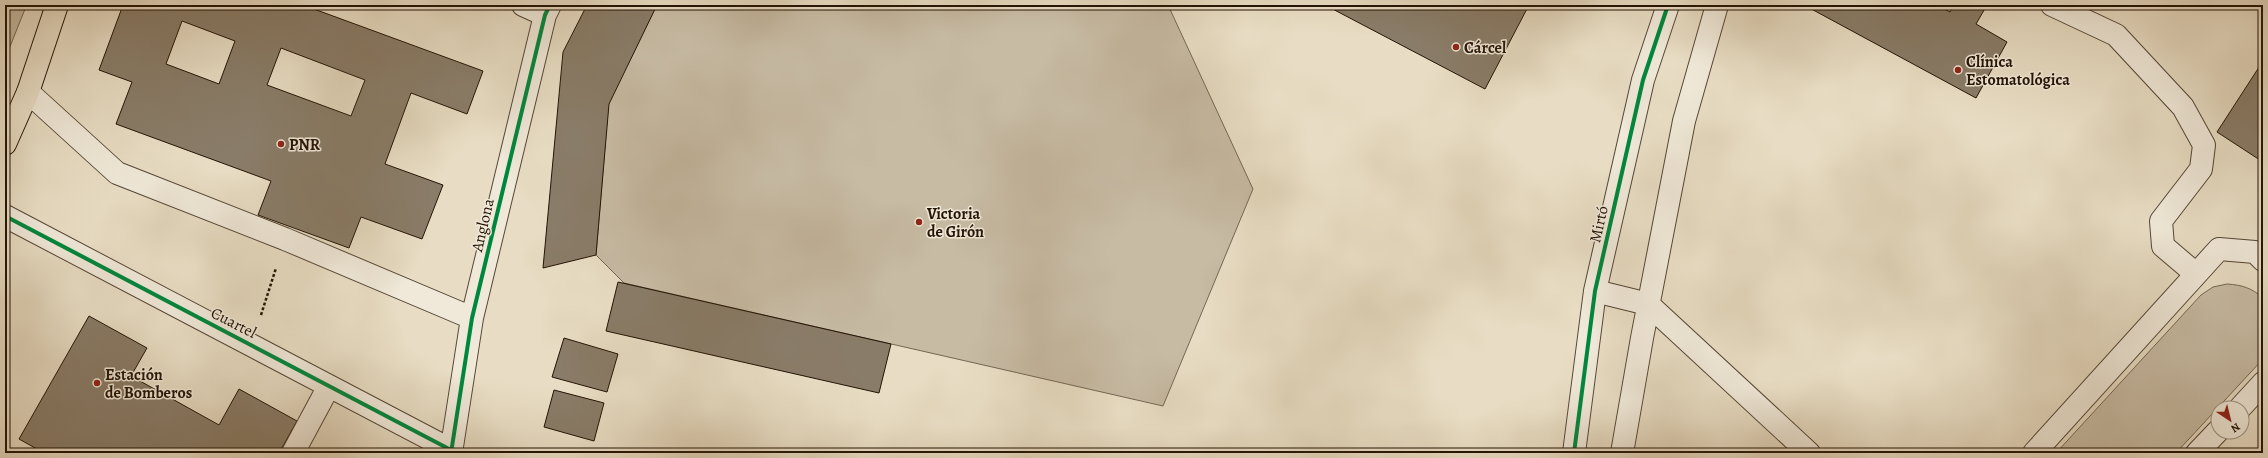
<svg xmlns="http://www.w3.org/2000/svg" width="2268" height="458" font-family="Alegreya,serif">
<style>
.green{fill:#c7bba4;stroke:#756754}
.building{fill:#897c68;stroke:#231305;fill-rule:evenodd}
.lines{fill:none;stroke-linecap:round;stroke-linejoin:round}
.minor-casing{stroke:#544635;stroke-width:24}
.major-casing{stroke:#231305;stroke-width:24}
.path{stroke:#231305;stroke-width:2.5;stroke-dasharray:3 2;stroke-linecap:butt}
.minor{stroke:#f0e9d9;stroke-width:22}
.major{stroke:#e8ddc4;stroke-width:22}
.cycleway-casing{stroke:#f0e9d9;stroke-width:6}
.cycleway{stroke:#00873e;stroke-width:4}
.poi-dot{fill:#8f2418;stroke:#f0e9d9;stroke-width:1.5}
.labels{text-anchor:middle;stroke-width:3;stroke-linejoin:round;paint-order:stroke}
.poi-label{font-size:16px;font-weight:bold;fill:#231305;stroke:#f0e9d9;text-anchor:start}
.street-label{font-size:16px;fill:#231305;stroke:#f0e9d9}
</style>
<rect width="100%" height="100%" fill="#e8ddc4"/>
<filter id="stains"><feTurbulence type="fractalNoise" baseFrequency=".005" numOctaves="4"/><feColorMatrix values="0 0 0 0 .2 0 0 0 0 .09 0 0 0 0 .02 0 0 0 .5 -.17"/></filter>
<radialGradient id="worn" r=".72"><stop offset=".6" stop-color="#630" stop-opacity="0"/><stop offset="1" stop-color="#630" stop-opacity=".3"/></radialGradient>
<!-- green -->
<path class="green" d="M5,5H23L25,9L5,59Z
M656,5H1168L1253,189L1163,406L624,283L596,255L609,98Z
M2227,284C2242,285 2252,288 2263,298V359L2176,453H2056L2201,295L2213,287Z"/>
<!-- building -->
<path class="building" d="M123,5H303L483,71L467,114L411,93L385,164L443,185L422,239L361,217L349,248L258,215L271,181L116,124L132,82L99,70ZM182,21L235,41L219,84L166,64ZM281,48L365,80L351,116L267,85Z
M587,5H657L609,104L596,255L543,268L563,52Z
M1325,5H1529L1485,89Z
M1804,5H1937L1950,12L1954,5H1987L1976,24L2007,42L1976,98Z
M2263,61V162L2217,132Z
M618,282L891,344L879,393L606,331Z
M89,316L147,348L131,376L219,425L239,389L297,421L279,453H44L19,439Z
M564,338L618,354L607,392L552,377Z
M554,390L604,403L594,441L544,427Z"/>
<g class="lines">
<!-- minor casing -->
<g class="minor-casing">
<path id="minor" d="M523,5L545,15
M2052,5L2116,35L2183,107L2204,145L2201,169L2161,221L2163,246L2196,274
M28,92L117,173L285,239L472,318
M5,216L451,450
M1595,291L1648,304L1809,453
M2240,408L2263,383
M293,453L329,386
M451,453L472,318L545,15L550,5
M1574,453L1595,291L1643,80L1668,5
M1622,453L1642,338L1684,121L1717,5
M2034,453L2219,249L2255,252L2263,260
M2197,453L2218,431"/>
</g>
<!-- major casing -->
<g class="major-casing">
<path id="major" d="M5,144L28,92L57,5"/>
</g>
<!-- path -->
<path class="path" d="M261,315L276,268"/>
<!-- minor -->
<use href="#minor" class="minor"/>
<!-- major -->
<use href="#major" class="major"/>
<!-- cycleway casing -->
<g class="cycleway-casing">
<path id="cycleway" d="M5,216L451,450
M451,453L472,318L545,15L550,5
M1574,453L1595,291L1643,80L1668,5"/>
</g>
<!-- cycleway -->
<use href="#cycleway" class="cycleway"/>
</g>
<!-- markers -->
<g class="poi-dot">
<circle cx="1456" cy="47" r="4"/>
<circle cx="1958" cy="70" r="4"/>
<circle cx="281" cy="144" r="4"/>
<circle cx="919" cy="222" r="4"/>
<circle cx="97" cy="383" r="4"/>
</g>
<g class="labels">
<!-- poi labels -->
<g class="poi-label">
<text x="1464" y="53">Cárcel</text>
<text x="1966" y="67">Clínica<tspan x="1966" dy="18">Estomatológica</tspan></text>
<text x="289" y="150">PNR</text>
<text x="927" y="219">Victoria<tspan x="927" dy="18">de Girón</tspan></text>
<text x="105" y="380">Estación<tspan x="105" dy="18">de Bomberos</tspan></text>
</g>
<!-- street labels -->
<g class="street-label">
<text transform="translate(1598 224) rotate(-77)" y="6">Mirtó</text>
<text transform="translate(482 225) rotate(-77)" y="6">Anglona</text>
<text transform="translate(234 322) rotate(27)" y="6">Cuartel</text>
</g>
</g>
<!-- margin -->
<rect width="2268" height="458" fill="none" stroke="#e8ddc4" stroke-width="20"/>
<rect x="6" y="6" width="2256" height="446" fill="none" stroke="#231305" stroke-width="2"/>
<rect x="10" y="10" width="2248" height="438" fill="none" stroke="#231305"/>
<!-- north arrow -->
<g transform="translate(2230 420) rotate(145)"><circle r="19" fill="#f0e9d9" stroke="#9e9384"/>
<path d="M0-3L7 15L0 10L-7 15Z" fill="#8f2418"/>
<text y="-6" font-size="11" font-weight="bold" text-anchor="middle" fill="#231305">N</text>
</g>
<rect width="100%" height="100%" filter="url(#stains)"/>
<rect width="100%" height="100%" fill="url(#worn)"/>
</svg>
